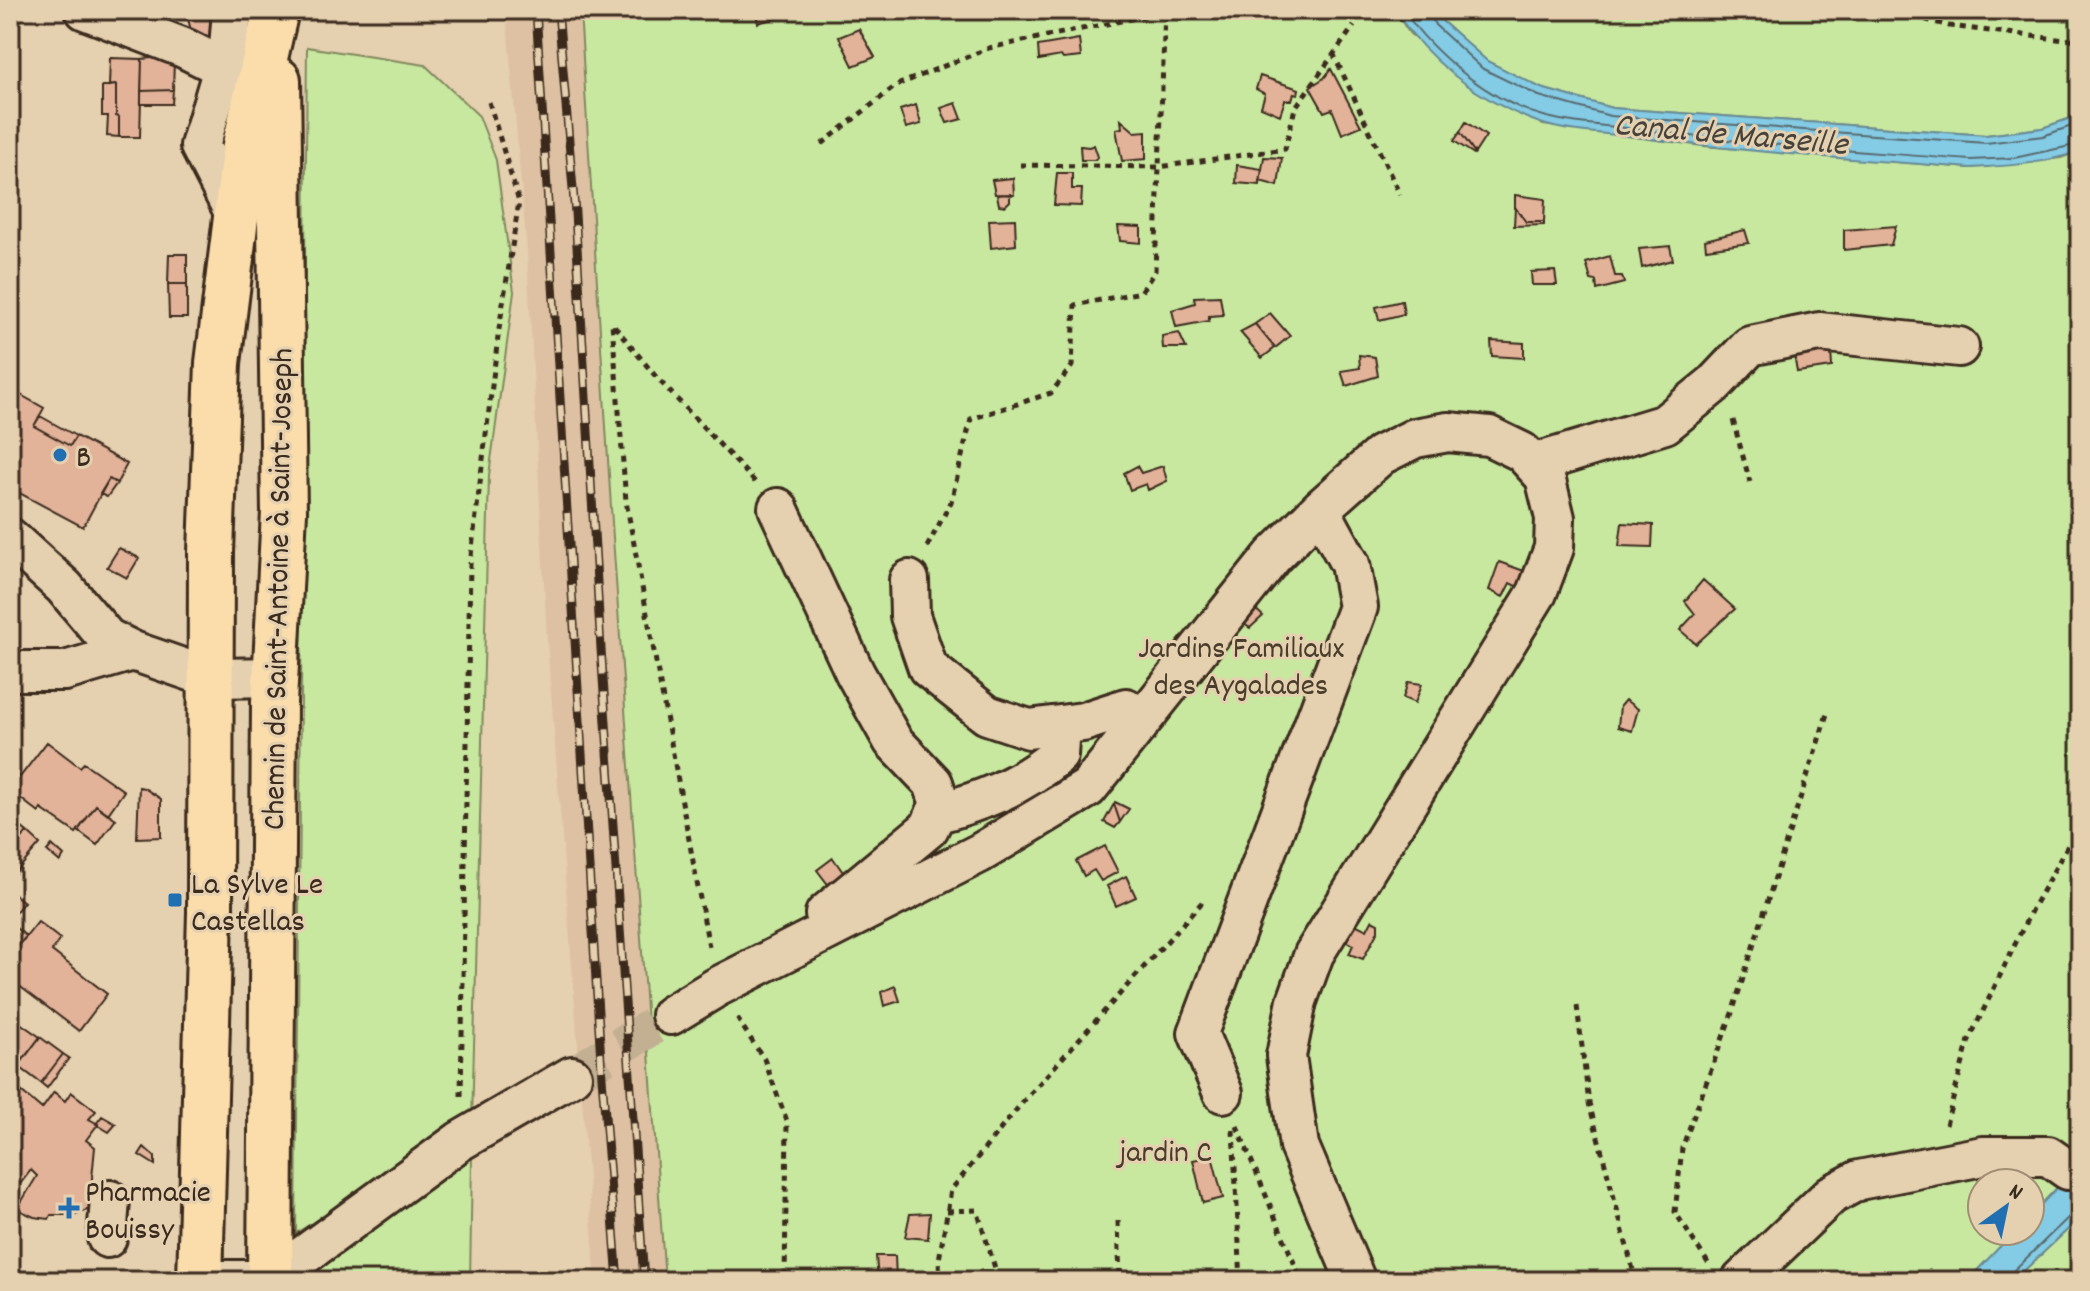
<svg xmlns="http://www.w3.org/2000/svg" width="2090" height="1291" font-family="Dekko,sans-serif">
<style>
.built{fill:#ddc1a2}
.green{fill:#c8e8a0;stroke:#82895f;stroke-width:2}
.water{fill:#84cbe5;stroke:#678b95;stroke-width:2}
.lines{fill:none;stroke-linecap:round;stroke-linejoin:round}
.shore{stroke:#586a6e;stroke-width:2}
.building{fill:#e2b299;stroke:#3b2a1e;stroke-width:2}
.minor-tunnel{stroke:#c3af92;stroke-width:38;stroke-dasharray:38 19;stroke-linecap:butt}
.minor-casing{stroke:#3b2a1e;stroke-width:44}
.major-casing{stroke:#3b2a1e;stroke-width:50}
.path{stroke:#3b2a1e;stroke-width:5;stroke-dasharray:6 6;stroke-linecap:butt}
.minor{stroke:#e5d0af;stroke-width:38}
.major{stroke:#faddab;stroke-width:44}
.rail-casing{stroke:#3b2a1e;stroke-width:9}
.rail{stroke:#e5d0af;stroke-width:6;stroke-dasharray:18;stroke-linecap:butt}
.poi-dot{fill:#1f6fb2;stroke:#e5d0af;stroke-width:3}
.labels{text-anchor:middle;stroke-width:6;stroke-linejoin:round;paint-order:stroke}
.poi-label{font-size:32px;fill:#3b2a1e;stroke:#e5d0af;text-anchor:start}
.street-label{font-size:32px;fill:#3b2a1e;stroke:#e5d0af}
.park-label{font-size:32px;fill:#493d2b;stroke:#e5d0af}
.water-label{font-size:34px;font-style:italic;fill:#46423c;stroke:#e5d0af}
</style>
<rect width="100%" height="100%" fill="#e5d0af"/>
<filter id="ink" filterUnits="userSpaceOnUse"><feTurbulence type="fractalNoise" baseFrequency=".0125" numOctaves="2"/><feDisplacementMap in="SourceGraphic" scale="16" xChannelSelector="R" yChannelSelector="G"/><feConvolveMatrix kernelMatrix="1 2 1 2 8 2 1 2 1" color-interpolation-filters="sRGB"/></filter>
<g filter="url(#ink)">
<!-- built -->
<path class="built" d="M506,10H580L612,523L665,1281H596L547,639L527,251Z"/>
<!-- green -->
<path class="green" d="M580,10H1394L1410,34L1543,125L1703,146L1970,168L2061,158L2080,151V1164L2030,1216V1183H1982V1231H2015L1967,1281H665L612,523Z
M1434,10H2080V115L2042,128L1986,135L1612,108L1541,88L1487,61L1441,20Z
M307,47L425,65L479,116L496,160L514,292L489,475L472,1122L296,1233Z
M472,1156L470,1281H301V1274Z
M2080,1218V1281H2013Z"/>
<!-- water -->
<path class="water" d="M1394,10H1434L1441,20L1487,61L1541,88L1612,108L1986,135L2042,128L2080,115V151C2044,164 2008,166 1970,168C1859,159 1747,153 1637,137C1609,134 1565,132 1540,123C1479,101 1430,63 1394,10Z
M2080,1164V1218L2013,1281H1967L2015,1231H2030V1216Z"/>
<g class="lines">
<!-- shore -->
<path class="shore" d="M1403,10C1435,56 1492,103 1547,117C1578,125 1612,126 1643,130C1752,145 1861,151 1970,160L2014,158L2080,144
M1428,10L1435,25L1483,69L1539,96L1610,116L1986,143L2043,136L2080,123
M2009,1281L2012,1272L2071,1215L2080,1212"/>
</g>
<!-- building -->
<path class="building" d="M186,10H213L219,41H204L191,31Z
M755,10H788L775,13L776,18L758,23Z
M1248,10H1277L1276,15Z
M859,29L875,57L853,66L839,37Z
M1079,39L1081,57L1063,59L1061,56L1039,60L1038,46Z
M151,52L174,60L173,90L141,91L142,59L151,58Z
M110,58L142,59L140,137H119V117L116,116V85L109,86Z
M1331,69L1361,126L1342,134L1332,109L1324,112L1310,87L1324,78Z
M1260,76L1299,89L1298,94L1294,93L1292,100H1285L1280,115L1261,107L1265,94L1256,89Z
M116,85V116L119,117V137L107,136L108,116H102V86Z
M173,90L172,104H141V91Z
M956,103L962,119L947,123L941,108Z
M916,105L921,124L906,128L900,110Z
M1121,120L1135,132L1146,131V159L1122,161L1116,129L1122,128Z
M1466,122L1486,136L1475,153L1460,132Z
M1460,132L1475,153L1474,154L1454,141Z
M1094,145L1098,157L1094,160H1081L1080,146L1089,147Z
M1264,157L1282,158L1278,186L1260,181Z
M1237,165L1262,169L1260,185L1236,183Z
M1057,173H1072V189H1082L1081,206L1054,205Z
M1013,178L1014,195L995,194L992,180Z
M1010,194V201L1005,206L999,205L997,195Z
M1515,195L1545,199L1544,222H1526L1515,207Z
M1515,207L1526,222H1544V225L1514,226Z
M1015,219L1016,245L991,248L989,220Z
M1118,226L1141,227V243L1120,241Z
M1896,226L1891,245L1844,250V230Z
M1745,230L1749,243L1706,249L1705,240Z
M1670,246L1673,260L1642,268L1639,249Z
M169,254H187V284H168Z
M1610,256L1615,276H1622L1624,283L1597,290L1596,281L1591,280L1586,263Z
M1555,271L1557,285H1532L1531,272Z
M168,284H187V318H169Z
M1220,296L1223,315L1209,316V321L1176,327L1172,310L1195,303L1194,297Z
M1402,301L1404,314L1379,320L1376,307Z
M1270,313L1290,336L1275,348L1255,324Z
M1255,324L1275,348L1262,358L1240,332Z
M1179,333L1186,348H1163L1162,336Z
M1491,341L1524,343V358L1492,356Z
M1831,350L1832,367L1797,372L1794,355Z
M1359,355L1375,357L1378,376L1346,386L1341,371L1360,368Z
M10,389L44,408L34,426L70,446L76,436L127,464L117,483L109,479L83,527L10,488Z
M40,416L76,436L70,446L34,426Z
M1137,466L1141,473L1163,466L1167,481L1148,490L1146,484L1130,490L1124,473Z
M109,479L117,483L107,497L100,494Z
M1622,523L1653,525L1652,547L1619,546Z
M119,548L139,558L127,578L107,567Z
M1499,562L1524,571L1520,588L1510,583L1503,597L1489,590Z
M1703,580L1735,609L1696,644L1680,630L1695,614L1685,601Z
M1252,606L1263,616L1250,628L1241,622Z
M1408,682L1422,684L1415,703L1403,698Z
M1625,700L1638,709L1632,731L1618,727L1620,706Z
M47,742L80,767L84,763L124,791L108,814L96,805L76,833L41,809L39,813L10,790L11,770L20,777Z
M139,787L144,788L161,799V837L137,838Z
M1115,802L1129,809L1120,822L1114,804Z
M1114,804L1120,822L1115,828L1104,822Z
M96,805L116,819L97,845L78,831Z
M10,818L27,832L10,853Z
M27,832L40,844L10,879V853Z
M52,845L64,856L60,862L47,851Z
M1105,846L1118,872L1101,881L1094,870L1084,876L1076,861Z
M833,858L845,875L830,887L817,870Z
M1126,876L1136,897L1116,906L1107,886Z
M10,891L24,902L10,919Z
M1372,920L1378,923V931L1363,959L1349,954L1353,945L1343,940L1353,923L1367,930Z
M38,922L60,939L52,951L107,994L79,1031L10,979V957Z
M12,925L26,936L10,957V928Z
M895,986L900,1001L884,1006L881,992Z
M10,1015L20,1023L10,1036Z
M20,1023L40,1037L20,1064L10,1056V1036Z
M40,1037L63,1054L41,1083L18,1066Z
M63,1054L69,1058L47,1088L41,1083Z
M10,1056L20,1064L14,1071L10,1068Z
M21,1091L42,1109L54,1092L65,1101L71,1092L96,1111L89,1119L98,1124L86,1140L95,1147L89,1209L76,1215H51L49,1219L34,1217L17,1209L37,1176L31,1170L10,1197V1106Z
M102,1116L116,1124L109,1132L96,1124Z
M144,1147L155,1157V1165L139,1155Z
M1212,1156L1223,1198L1203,1203L1193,1160Z
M930,1213L928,1239L905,1237L910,1214Z
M876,1256H895L896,1279L878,1281Z"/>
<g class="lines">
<!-- minor-tunnel -->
<path class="minor-tunnel" d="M572,1076L671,1015"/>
<!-- minor casing -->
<g class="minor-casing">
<path id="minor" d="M85,10L184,48L244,78
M232,10L229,48L200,146L236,216
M1533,464L1665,424L1714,384L1750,346L1819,332L1959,347
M778,508L855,673L893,741L933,783L940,804L929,828L825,914
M10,538L64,587L107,638L133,651L211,678L276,677
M909,580L910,616L928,668L987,715L1029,729L1083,722L1126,708L1139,725
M10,671H65L133,651
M935,814C982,801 1020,787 1058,755L1060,725
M671,1015L717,987L980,853L1088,788L1273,556L1320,509L1381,455L1415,438L1448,432L1489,436L1522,452L1545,477L1555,518L1554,548L1537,593L1314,954L1297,1001L1286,1056L1299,1146L1356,1281
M1223,1093L1198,1033L1358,607L1350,564L1320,509
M107,1238L110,1200
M200,1280H270L460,1141L572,1076
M1741,1281L1831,1195L1859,1180L1983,1156H2048L2068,1170"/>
</g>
<!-- major casing -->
<g class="major-casing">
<path id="major" d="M200,1281L210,912L211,552L218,363L245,145L276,10
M270,1281L274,702L284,512L278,80"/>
</g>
<!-- path -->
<path class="path" d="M1890,10L1949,26L2065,40L2080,38
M1333,53L1400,195
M822,144L897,85L989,48L1165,12
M1020,165L1159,167L1285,149L1295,108L1354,26
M1733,420L1750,482
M927,547L951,502L971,419L1051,393L1072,366L1075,305L1141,292L1155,271L1165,10
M709,947L626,501L612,323L657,378L755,482
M1577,1006L1589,1103L1636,1281
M737,1018L764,1059L787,1121L785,1281
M461,1096L470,564L499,329L519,202L489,102
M1946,1125L1969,1040L2032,909L2080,824
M1237,1126L1295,1265L1299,1281
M1233,1130L1241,1281
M947,1211L977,1210L999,1281
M1118,1221L1120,1281
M1708,1263L1675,1212L1682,1148L1732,1013L1827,714
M940,1281L939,1260L951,1190L1021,1104L1205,899
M2072,1281L2080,1275"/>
<!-- minor -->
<use href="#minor" class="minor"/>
<!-- major -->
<use href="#major" class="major"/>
<!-- rail casing -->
<g class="rail-casing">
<path id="rail" d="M536,10L602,1077L618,1281
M558,10L575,213L601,649L644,1281"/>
</g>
<!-- rail -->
<use href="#rail" class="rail"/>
</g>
</g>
<!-- markers -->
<g class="poi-dot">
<circle cx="60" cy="455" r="8"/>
<rect x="167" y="892" width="16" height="16" rx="4"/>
<path d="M65 1196h8v8h8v8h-8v8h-8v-8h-8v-8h8z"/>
</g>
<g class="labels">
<!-- poi labels -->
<g class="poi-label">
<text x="76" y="466">B</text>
<text x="191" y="893">La Sylve Le<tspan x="191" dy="37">Castellas</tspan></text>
<text x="85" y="1201">Pharmacie<tspan x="85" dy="37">Bouissy</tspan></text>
</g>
<!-- street labels -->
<g class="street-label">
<text transform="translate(276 589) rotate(-89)" y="11">Chemin de Saint-Antoine à Saint-Joseph</text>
</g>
<!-- park labels -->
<g class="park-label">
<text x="1241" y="657">Jardins Familiaux<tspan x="1241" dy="37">des Aygalades</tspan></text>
<text x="1165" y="1161">jardin C</text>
</g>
<!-- water labels -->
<g class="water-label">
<text transform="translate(1731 132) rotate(5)" y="12">Canal de Marseille</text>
</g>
</g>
<!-- margin -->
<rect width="2090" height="1291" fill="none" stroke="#e5d0af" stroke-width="40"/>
<rect x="20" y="20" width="2050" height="1251" fill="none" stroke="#3b2a1e" stroke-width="3" filter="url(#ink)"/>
<!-- north arrow -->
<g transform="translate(2006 1207) rotate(33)"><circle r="38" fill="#e5d0af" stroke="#a18e75" stroke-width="2"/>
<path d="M0-6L14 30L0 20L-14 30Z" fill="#1f6fb2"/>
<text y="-12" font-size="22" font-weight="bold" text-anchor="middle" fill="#3b2a1e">N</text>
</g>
</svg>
